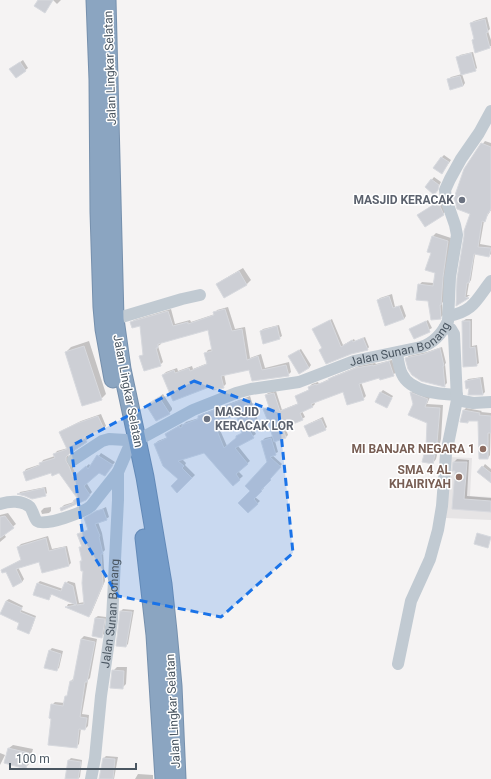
<svg xmlns="http://www.w3.org/2000/svg" width="491" height="779" font-family="Roboto,sans-serif">
<style>
.education{fill:#e6e4e5}
.shadow{fill:#0003;fill-rule:evenodd}
.building{fill:#cdcfd5;stroke:#d7d9de;fill-rule:evenodd}
.lines{fill:none;stroke-linecap:round;stroke-linejoin:round}
.highway-casing{stroke:#7690ad;stroke-width:19}
.minor{stroke:#c1cad2;stroke-width:12}
.highway{stroke:#8ba5c1;stroke-width:17}
.marked{fill:#1a73e8;fill-opacity:0.2;stroke:#1a73e8;stroke-width:3;stroke-dasharray:8 5;stroke-linejoin:round}
.worship-dot{fill:#6b7280;stroke:#fff;stroke-width:1.5}
.education-dot{fill:#8d6e63;stroke:#fff;stroke-width:1.5}
.labels{text-anchor:middle;stroke-width:3;stroke-linejoin:round;paint-order:stroke}
.street-label{font-size:12px;fill:#4a5661;stroke:#fff}
.worship-label{font-size:12px;font-weight:bold;fill:#5b616d;stroke:#fff;text-anchor:end}
.education-label{font-size:12px;font-weight:bold;fill:#785e54;stroke:#fff;text-anchor:end}
</style>
<rect width="100%" height="100%" fill="#f5f3f3"/>
<!-- education -->
<path class="education" d="M449,457L472,458L470,496L491,497V520L446,518Z"/>
<!-- shadow -->
<path class="shadow" d="M53,0H61L57,4Z
M487,17L490,29L488,31L491,40V46L476,51L473,40L475,38L471,23L474,21Z
M473,52L477,68L475,70L462,74L465,83L463,86L448,80L451,77L462,74L458,58L460,55Z
M23,60L28,68L16,77L13,67Z
M485,141L491,143V210L484,221L480,244L491,246V254L489,256L475,254L471,280L469,283L467,295H470L457,304L471,213L468,163Z
M444,155L451,160L444,170L442,157Z
M434,177L441,182L436,191L426,187Z
M440,200L445,212L443,214L418,215Z
M436,233L451,238L444,301L442,303L443,315L440,318L419,285L422,282L434,283L436,273L433,252L429,251L433,236Z
M243,268L251,280L247,284L225,297L218,285L221,281Z
M392,294L395,307L402,305L406,316L404,319L378,300L380,298Z
M228,307L235,329L245,327L250,358L261,354L265,368L289,362L291,372L288,375L249,369L224,374L226,384L223,387L163,375L166,372L177,368L178,371L192,366L193,369L208,363L206,353L208,350L213,349L209,329L161,342V344L158,346L163,362L160,365L140,357L144,354L140,325L131,323L134,320L171,309L175,324L190,320L191,322L215,314L217,310Z
M332,319L343,345L354,339L355,341L365,337L369,347L367,350H320L322,347L313,329Z
M466,319H472V346L477,345L479,363L476,365L464,366L463,321Z
M428,320L432,328L414,338L410,330Z
M279,325L282,336L279,338L261,331L263,329Z
M89,341L106,394L101,399L66,352L71,347Z
M442,347L446,363L445,364L447,383L445,385L406,358L409,356L427,352Z
M301,349L311,365L309,368L292,354Z
M392,360L396,372L393,375L361,382L366,396L363,399L344,391L314,402L315,404L312,407L302,411L305,417L302,419L285,426L288,435L286,437L275,441L278,452L272,455L282,464L271,476L272,477L263,488H264L255,497L260,501L248,512L252,491L268,462L262,441L265,438L274,436L265,410L270,406L266,395L268,393L276,391L282,410L299,403L296,396L310,389L309,387L312,384L318,382L319,384L329,379L332,377L359,366L375,363L376,364Z
M483,377L485,392L483,394L470,387L466,381L468,379Z
M414,389L431,395L427,404L443,405L441,439L436,459L433,463L427,447L428,422L411,393Z
M383,390L393,396L387,407L380,393Z
M163,394L172,408V410L168,414L147,406Z
M250,396L258,421L251,426L256,434L238,446L250,461L238,471L243,476L233,485L205,452L182,459L186,463L185,465L195,475L178,492L179,479L155,444L158,441L168,437L167,434L170,431L182,424L183,425L186,422L199,418L202,414ZM237,414L243,432L227,446L220,430L219,421Z
M466,408L482,411L481,412L491,413L490,455L488,458L479,420H470L468,422L463,411Z
M101,414L106,426L103,429L87,435L89,438L69,453L68,458L72,464L76,476L89,464L91,467L101,453L115,462L107,472L99,471L86,482L92,492L85,500L61,508L64,505L74,502L78,497L59,472H24L26,469L41,464L43,460L55,456V454L57,451L68,448L60,433L63,430L81,421Z
M323,417L327,427L325,429L306,426L308,424Z
M457,459L469,460L467,496L491,498V508H453L456,470L454,462Z
M485,464L491,469V482L483,467Z
M46,487L47,493L45,495L19,494L20,492Z
M51,507V511L49,513L42,514L41,511L44,508Z
M106,507L109,517L106,519L98,522L102,533L105,550L103,552L105,581L91,614L89,616L67,606L68,604H75L52,594L49,599L34,594L38,583L40,581L63,589L68,581L75,583L79,603L85,602L84,570L81,561L83,560L80,548L82,545L78,535L89,529L88,516Z
M8,513L16,524L4,534L6,537L0,542V515Z
M48,536L52,549L67,546L71,563L68,566L39,561L18,567L24,579L22,582L7,571L2,570L22,559L18,547L21,544Z
M9,599L23,606L21,610L36,616L31,630L28,632L6,601Z
M123,609L134,610L128,644L126,646L121,611Z
M98,616L106,617L104,634L101,637L95,618Z
M84,636L97,639L90,678L88,680L82,714L89,715L88,726L85,729L81,728L79,744L76,747L52,718V705L55,702L65,703L66,697L68,694L71,681L74,678L81,639Z
M52,648L63,651L59,668L56,670L49,651Z
M117,667H127L126,684L122,688L113,671Z
M13,745L33,749L29,764L25,768L9,748Z
M0,753L5,755L0,765Z
M106,756L118,757L114,779H100L103,759Z
M71,758L82,760L80,777L78,779H74L69,760Z
M138,774L153,775V779H135Z"/>
<!-- building -->
<path class="building" d="M38,0H53L45,13L34,6Z
M485,19L488,32L486,33L490,48L475,53L472,40L474,39L470,23Z
M471,53L476,71L461,75L456,57Z
M20,62L26,71L16,78L9,69Z
M460,76L463,86L450,90L447,79Z
M481,143L491,147V208L489,213H488L485,222L482,221L478,247L491,248L489,257L474,254L469,283H467L465,297L469,298L456,306L457,278L464,236V231L470,214L457,209L454,198L464,169Z
M441,157L449,162L442,174L433,168Z
M431,179L439,185L438,190L434,195L425,187Z
M438,202L444,215L425,227L417,215Z
M432,236L448,241L443,277L441,305H440L441,319L431,320L428,301L416,300L418,284L433,286L435,273L425,270L431,253L427,252Z
M239,271L247,285L224,298L216,284Z
M389,296L393,308L399,306L404,319L385,326L377,300Z
M225,309L232,331L242,329L247,360L258,356L262,370L286,365L289,376L252,381L249,370L221,376L224,388L213,390L212,386L173,401L162,375L174,370L175,373L189,368L190,371L207,364L204,353L212,351L208,330L158,344V348H156L161,366L144,371L139,356L143,355L140,326L132,328L130,322L168,311L173,326L188,322V324L214,315L213,312Z
M330,320L341,347L352,340L353,342L363,338L368,350L351,354L326,364L319,350L322,348L312,329Z
M426,321L430,332L414,339L409,329Z
M462,321H470V348L475,347L477,366L463,367Z
M277,326L280,339L263,344L260,331Z
M84,346L102,400L82,406L65,352Z
M440,348L444,366H443L445,387L421,381L412,375L408,369L405,358L424,354Z
M299,350L309,368L299,374L288,356Z
M389,361L394,376L380,380L379,378L359,384L364,400L347,405L343,392L311,404L313,407L300,413L303,420L283,428L286,438L274,442L269,424L263,409L269,407L265,395L274,393L280,411L298,404L295,396L309,390L308,387L316,384V385L329,380L328,379L356,368L373,365V366Z
M480,378L483,395H468L469,388L466,389L465,381Z
M380,392L392,398L387,408L375,402Z
M410,392L428,399L425,407L440,408L437,443L433,464L422,462L426,447L427,423L408,415L413,404Z
M159,397L170,414L156,421L146,405Z
M247,398L256,425L248,428L254,438L235,448L248,464L236,474L240,480L233,486L204,453L178,461L184,466L182,468L192,478L177,493L171,486L178,479L163,466L154,444L167,438L165,434L179,426L180,428L182,427V425L198,419V416ZM236,415L242,433L236,436V438L224,448L218,433L216,423Z
M463,410L480,413L479,415L491,416V433H488V459H479L478,421H468V423L460,422Z
M98,416L104,429L84,437L87,442L69,454L66,457V461L69,466L73,477L86,466L88,469L97,455L113,465L105,476L99,473L84,486L90,495L86,500L61,511L60,508L74,503L73,501L77,498L59,473L52,476L51,473L26,481L23,472L40,465L39,463L55,458L53,454L67,449L59,432L78,423Z
M321,419L326,430L309,437L304,426Z
M271,438L276,455L270,457L281,467L270,479L271,480L261,490L262,491L254,499L258,504L248,513L238,503L250,491L245,486L267,462L261,441Z
M453,462H467L464,499L491,501V512L452,509L455,471H452Z
M482,466L491,473V483L477,472Z
M44,488L46,496L32,499L25,496L17,494Z
M103,509L107,520L95,524L100,536L99,537L103,554H101L103,584L89,617L65,607L76,605L51,594L49,600L33,595L37,583L61,591L65,582L73,586L77,605L84,604L82,583L83,571H81L80,561H82L79,547H82L77,534L88,530L84,518L96,511Z
M5,516L14,528L0,538V517Z
M477,533L491,537L488,548L474,544Z
M46,538L49,551L65,547L69,566L42,573L39,562L16,569L22,582L13,587L6,572L2,573L1,570L21,560L17,547Z
M6,601L22,608L20,612L35,618L29,634L17,629L19,623L0,614Z
M120,611L132,612L126,647L116,646Z
M95,618L105,619L102,638L92,636Z
M81,639L95,642L87,682H85L80,717L87,718L85,730L79,729L77,748L48,745L51,719L49,718L51,704L63,706L65,696H67L70,681H73Z
M49,650L61,654L57,671L44,668Z
M112,670L124,671L123,689L110,688Z
M8,748L29,753L26,769L4,763Z
M103,758L115,759L113,779H99Z
M68,760L81,762L78,779H65Z"/>
<g class="lines">
<!-- highway casing -->
<g class="highway-casing">
<path id="highway" d="M95,0L98,80L99,212L102,307L104,329L113,379
M107,0L115,319L122,369L145,477L163,584L168,631L173,686L177,779
M144,538L155,635L164,779"/>
</g>
<!-- minor -->
<g class="minor">
<path d="M449,316C474,311 476,300 491,281"/>
<path d="M115,319L182,299L200,295"/>
<path d="M397,353C398,360 399,368 402,374C410,392 440,394 457,395"/>
<path d="M457,400L473,403L491,402"/>
<path id="s1" d="M138,440L193,410L236,393L251,389L299,382L354,361L421,347C434,343 442,334 448,321L450,277L457,235L455,225L446,199L445,190L450,179L461,159L479,133L491,111"/>
<path d="M73,460L102,441L109,439L126,440"/>
<path d="M0,504C9,501 22,500 30,507C33,511 34,518 37,521C45,527 84,512 91,506L118,472"/>
<path d="M398,664L411,601L430,559L438,530L442,506L446,454L457,400L454,334L451,329L445,327"/>
<path id="s2" d="M91,779L95,758L101,696L112,620L118,500V472L128,449"/>
</g>
<!-- highway -->
<use href="#highway" class="highway"/>
</g>
<!-- marked area -->
<path class="marked" d="M194,381L279,413L293,553L221,617L118,596L83,538L71,446Z"/>
<!-- markers -->
<g class="worship-dot">
<circle cx="462" cy="200" r="4"/>
<circle cx="207" cy="419" r="4"/>
</g>
<g class="education-dot">
<circle cx="483" cy="449" r="4"/>
<circle cx="459" cy="477" r="4"/>
</g>
<g class="labels">
<!-- street labels -->
<g class="street-label">
<text transform="translate(110 68) rotate(-92)" y="4">Jalan Lingkar Selatan</text>
<text dy="4" stroke="none"><textPath href="#s1" startOffset="282">Jalan Sunan Bonang</textPath></text>
<text transform="translate(128 391) rotate(79)" y="4">Jalan Lingkar Selatan</text>
<text dy="4" stroke="none"><textPath href="#s2" startOffset="167">Jalan Sunan Bonang</textPath></text>
<text transform="translate(173 711) rotate(-93)" y="4">Jalan Lingkar Selatan</text>
</g>
<!-- worship labels -->
<g class="worship-label">
<text x="454" y="204">MASJID KERACAK</text>
<text x="215" y="416" text-anchor="start">MASJID<tspan x="215" dy="14">KERACAK LOR</tspan></text>
</g>
<!-- education labels -->
<g class="education-label">
<text x="475" y="453">MI BANJAR NEGARA 1</text>
<text x="451" y="474">SMA 4 AL<tspan x="451" dy="14">KHAIRIYAH</tspan></text>
</g>
</g>
<!-- scale -->
<path d="M10 763v6h126v-6" fill="none" stroke="#4a5661" stroke-width="2"/>
<text x="16" y="763" font-size="12" fill="#4a5661" stroke="#ffffff" stroke-width="3" paint-order="stroke">100 m</text>
</svg>
